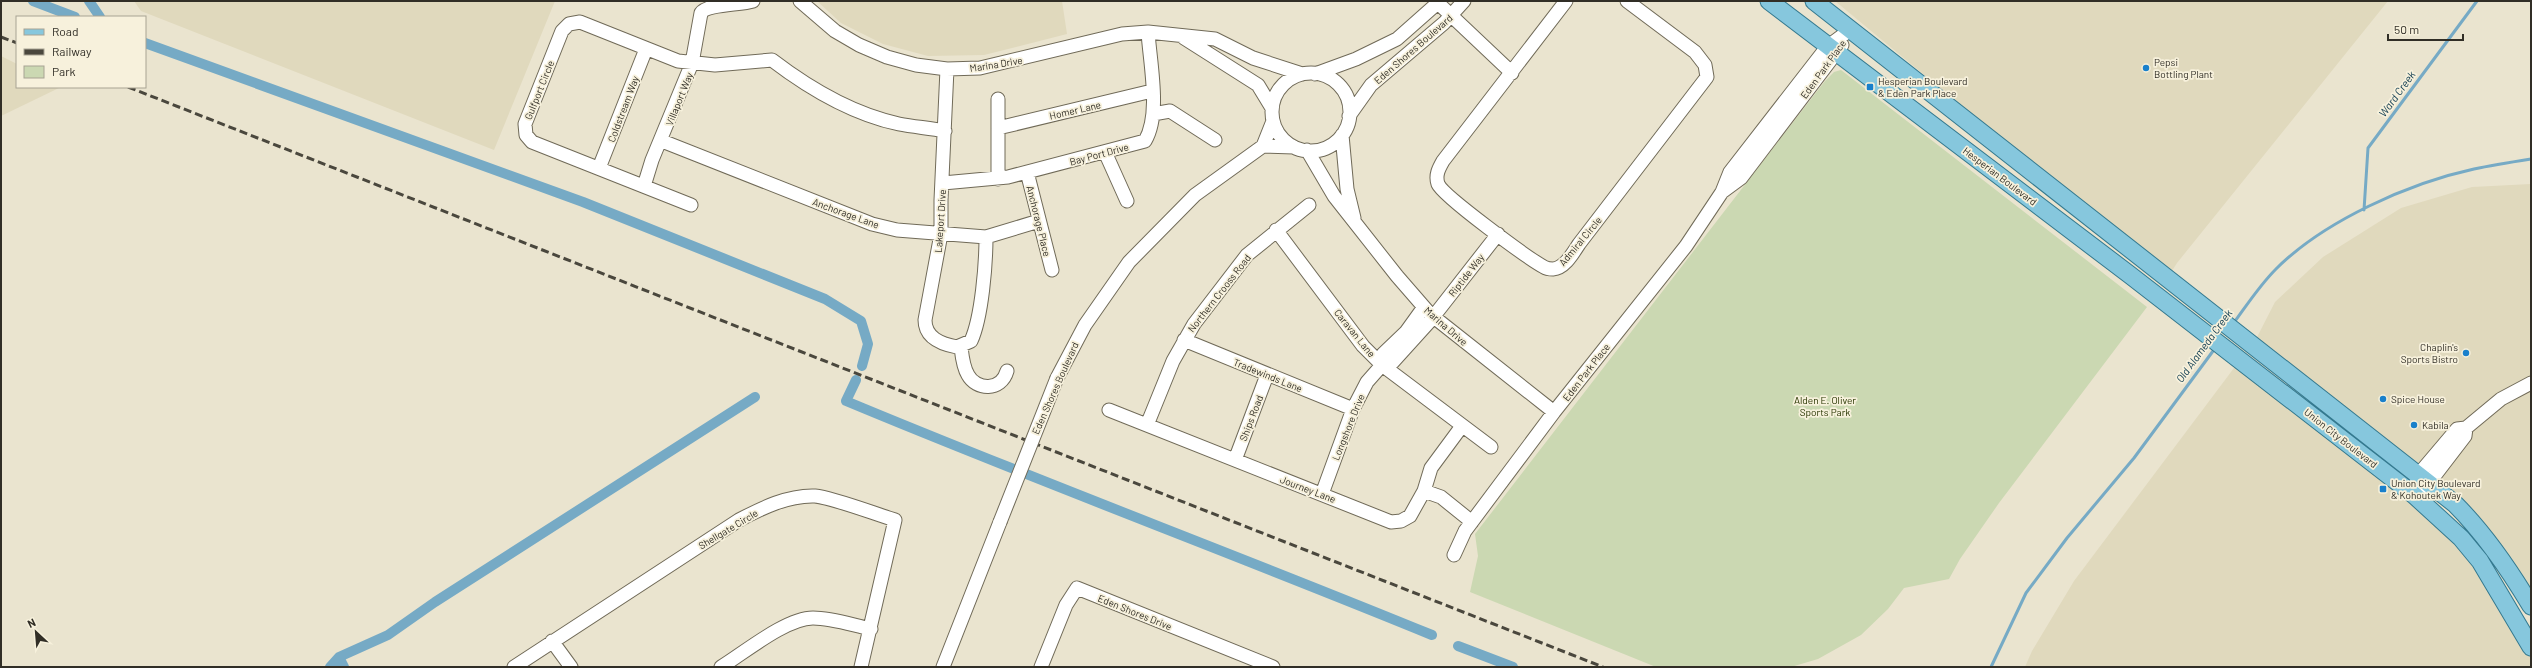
<svg xmlns="http://www.w3.org/2000/svg" width="2532" height="668" font-family="Barlow,sans-serif">
<style>
.built{fill:#e0d9bd}
.green{fill:#cbd8b2}
.lines{fill:none;stroke-linecap:round;stroke-linejoin:round}
.stream{stroke:#76aac5;stroke-width:3}
.canal{stroke:#76aac5;stroke-width:10}
.minor-casing{stroke:#706a58;stroke-width:15}
.major-casing{stroke:#34798f;stroke-width:19}
.minor{stroke:#fff;stroke-width:13}
.major{stroke:#86c7dd;stroke-width:17}
.rail{stroke:#4a473d;stroke-width:3;stroke-dasharray:8 4;stroke-linecap:butt}
.minor-bridge-casing{stroke:#706a58;stroke-width:15;stroke-linecap:butt}
.minor-bridge{stroke:#fff;stroke-width:13}
.poi-dot{fill:#1980cb;stroke:#f7f1dc;stroke-width:1.5}
.labels{text-anchor:middle;stroke-width:3.5;stroke-linejoin:round;paint-order:stroke}
.street-label{font-size:10px;fill:#312e26;stroke:#f7f1dc}
.poi-label{font-size:10px;fill:#312e26;stroke:#f7f1dc;text-anchor:start}
.park-label{font-size:10px;fill:#283500;stroke:#f7f1dc}
.water-label{font-size:11px;font-style:italic;fill:#123e52;stroke:#f7f1dc}
</style>
<rect width="100%" height="100%" fill="#eae4cf"/>
<!-- built -->
<path class="built" d="M134,1H555L494,150L141,11Z
M817,1H1062L1067,34L984,55L928,56L883,44L841,23Z
M1835,1H2388L2177,263L2168,277Z
M1,56L17,64V87H61L1,116Z
M2531,184V606L2476,525L2253,345L2275,302L2323,257L2401,208L2472,187Z
M2240,360L2441,518L2531,646V667H2025L2032,651L2074,581Z"/>
<!-- green -->
<path class="green" d="M1841,70L2147,307L1999,503L1960,559L1949,579L1904,588L1888,609L1861,635L1818,659L1791,667H1656L1470,592L1478,556L1475,534L1825,81L1834,72Z"/>
<g class="lines">
<!-- stream -->
<path class="stream" d="M2364,210L2368,148L2477,1
M2233,324C2247,305 2259,286 2276,269C2324,221 2409,183 2474,169C2493,165 2512,162 2531,159
M1991,667L2026,593L2067,538L2134,458L2216,347"/>
<!-- canal -->
<path class="canal" d="M33,1L75,17
M89,1L100,17
M145,43L583,202L825,299L861,321L868,344L862,366
M856,380L846,401C1040,482 1237,555 1432,635
M1458,646L1513,667
M339,657L344,667
M330,667L339,657L388,635L435,602L755,397"/>
<!-- minor casing -->
<g class="minor-casing">
<path id="minor" d="M800,1L835,31L859,45L887,57L916,65L947,69L980,68L1122,34L1148,32L1215,39L1253,58L1302,74
M1566,1L1443,161C1439,168 1435,175 1438,184C1443,196 1529,259 1544,267C1547,269 1550,269 1553,269C1565,268 1573,253 1579,244L1707,77L1705,65L1695,52L1627,1
M1438,3L1512,73
M1184,38L1258,85L1272,108
M947,69L941,200V234L925,320C925,338 941,344 957,347L971,341C982,317 986,263 986,237
M1272 112a39 39 0 1 1 78 0a39 39 0 1 1-78 0Z
M1315,74L1356,59L1397,39L1440,1
M998,99V179
M1153,114L1170,111L1215,140
M1349,116L1371,85L1444,23L1464,1
M998,128L1152,91
M1342,135L1347,189L1354,218
M662,141L872,224L897,230L986,237L1039,221
M1263,146L1294,147
M1307,150L1334,196L1397,276L1430,314L1554,412
M1105,152L1127,201
M599,168L646,49
M1027,172L1052,270
M943,183L1008,177L1145,141C1161,114 1150,64 1148,32
M644,186L652,160L692,63L701,13C707,4 740,5 753,1
M1722,192L1741,178L1842,45
M691,205L532,142L526,135L525,124L562,31L569,24L580,22L678,61L715,65L772,60C810,89 852,114 899,124C914,127 930,128 945,131
M1276,230L1363,346L1382,365L1491,447
M1184,340L1353,409
M961,347C962,356 963,367 968,375C976,390 1001,392 1007,371
M1382,365L1383,354L1406,332L1424,307
M1057,378L1085,325L1129,262L1195,195L1263,146L1273,121
M1109,410L1391,522L1401,521L1410,516L1424,491L1431,468L1462,426
M1147,425L1173,361L1194,324L1247,255L1309,205
M1235,460L1267,375
M2416,485L2418,475L2457,429L2466,428L2501,399L2531,383
M2422,488L2429,483L2465,436L2466,428
M1424,491L1441,497L1472,522
M1322,494L1353,409L1367,382L1382,365L1392,363L1430,321L1498,234
M1454,555L1465,531L1554,412L1686,246L1722,192L1730,172L1827,47L1850,30
M552,641L571,667
M514,667L739,520C762,508 788,495 815,496C834,498 875,514 895,520L861,667
M721,667C744,653 786,618 813,618C832,618 852,625 871,629
M943,667L1000,522
M1041,667L1066,605L1077,588L1273,667"/>
</g>
<!-- major casing -->
<g class="major-casing">
<path id="major" d="M1769,1L2130,275L2414,495L2461,538L2480,561L2531,647
M1814,1L2455,504C2486,535 2509,569 2531,606"/>
</g>
<!-- minor -->
<use href="#minor" class="minor"/>
<!-- major -->
<use href="#major" class="major"/>
<!-- rail -->
<path class="rail" d="M1,37L17,43
M128,87L1603,667"/>
<!-- minor-bridge casing -->
<g class="minor-bridge-casing">
<path id="minor-bridge" d="M1000,522L1057,378"/>
</g>
<!-- minor-bridge -->
<use href="#minor-bridge" class="minor-bridge"/>
</g>
<!-- markers -->
<g class="poi-dot">
<circle cx="2146" cy="68" r="4"/>
<rect x="1866" y="83" width="8" height="8" rx="2"/>
<circle cx="2466" cy="353" r="4"/>
<circle cx="2383" cy="399" r="4"/>
<circle cx="2414" cy="425" r="4"/>
<rect x="2379" y="485" width="8" height="8" rx="2"/>
</g>
<g class="labels">
<!-- street labels -->
<g class="street-label">
<text transform="translate(1413 49) rotate(-41)" y="4">Eden Shores Boulevard</text>
<text transform="translate(996 64) rotate(-9)" y="4">Marina Drive</text>
<text transform="translate(1823 69) rotate(-54)" y="4">Eden Park Place</text>
<text transform="translate(539 90) rotate(-68)" y="4">Gulfport Circle</text>
<text transform="translate(679 99) rotate(-68)" y="4">Villaport Way</text>
<text transform="translate(623 109) rotate(-69)" y="4">Coldstream Way</text>
<text transform="translate(1075 110) rotate(-13)" y="4">Homer Lane</text>
<text transform="translate(1099 154) rotate(-15)" y="4">Bay Port Drive</text>
<text transform="translate(2000 176) rotate(37)" y="4">Hesperian Boulevard</text>
<text transform="translate(846 213) rotate(20)" y="4">Anchorage Lane</text>
<text transform="translate(940 221) rotate(-86)" y="4">Lakeport Drive</text>
<text transform="translate(1039 221) rotate(76)" y="4">Anchorage Place</text>
<text transform="translate(1580 241) rotate(-50)" y="4">Admiral Circle</text>
<text transform="translate(1466 275) rotate(-52)" y="4">Riptide Way</text>
<text transform="translate(1219 293) rotate(-52)" y="4">Northern Crooss Road</text>
<text transform="translate(1446 326) rotate(41)" y="4">Marina Drive</text>
<text transform="translate(1355 333) rotate(51)" y="4">Caravan Lane</text>
<text transform="translate(1586 372) rotate(-52)" y="4">Eden Park Place</text>
<text transform="translate(1268 375) rotate(22)" y="4">Tradewinds Lane</text>
<text transform="translate(1055 388) rotate(-66)" y="4">Eden Shores Boulevard</text>
<text transform="translate(1251 418) rotate(-69)" y="4">Ships Road</text>
<text transform="translate(1348 427) rotate(-68)" y="4">Longshore Drive</text>
<text transform="translate(2341 438) rotate(38)" y="4">Union City Boulevard</text>
<text transform="translate(1308 489) rotate(21)" y="4">Journey Lane</text>
<text transform="translate(728 529) rotate(-31)" y="4">Shellgate Circle</text>
<text transform="translate(1135 612) rotate(22)" y="4">Eden Shores Drive</text>
</g>
<!-- poi labels -->
<g class="poi-label">
<text x="2154" y="66">Pepsi<tspan x="2154" dy="12">Bottling Plant</tspan></text>
<text x="1878" y="85">Hesperian Boulevard<tspan x="1878" dy="12">&amp; Eden Park Place</tspan></text>
<text x="2458" y="351" text-anchor="end">Chaplin's<tspan x="2458" dy="12">Sports Bistro</tspan></text>
<text x="2391" y="403">Spice House</text>
<text x="2422" y="429">Kabila</text>
<text x="2391" y="487">Union City Boulevard<tspan x="2391" dy="12">&amp; Kohoutek Way</tspan></text>
</g>
<!-- park labels -->
<g class="park-label">
<text x="1825" y="404">Alden E. Oliver<tspan x="1825" dy="12">Sports Park</tspan></text>
</g>
<!-- water labels -->
<g class="water-label">
<text transform="translate(2397 94) rotate(-54)" y="4">Ward Creek</text>
<text transform="translate(2204 346) rotate(-54)" y="4">Old Alameda Creek</text>
</g>
</g>
<!-- border -->
<rect width="2532" height="668" fill="none" stroke="#312e26" stroke-width="4"/>
<!-- legend -->
<rect x="16" y="16" width="130" height="72" fill="#f7f1dc" stroke="#a8a393"/>
<rect x="24" y="29" width="20" height="6" fill="#86c7dd" stroke="#a8a393"/>
<text x="52" y="36" font-size="12" fill="#312e26">Road</text>
<rect x="24" y="49" width="20" height="6" fill="#4a473d" stroke="#a8a393"/>
<text x="52" y="56" font-size="12" fill="#312e26">Railway</text>
<rect x="24" y="66" width="20" height="12" fill="#cbd8b2" stroke="#a8a393"/>
<text x="52" y="76" font-size="12" fill="#312e26">Park</text>
<!-- north arrow -->
<g transform="translate(36 632) rotate(334)" stroke="#f7f1dc" stroke-width="3" paint-order="stroke">
<path d="M0-3L7 15L0 10L-7 15Z" fill="#312e26"/>
<text y="-6" font-size="11" font-weight="bold" text-anchor="middle" fill="#312e26">N</text>
</g>
<!-- scale -->
<path d="M2388 34v6h75v-6" fill="none" stroke="#312e26" stroke-width="2"/>
<text x="2394" y="34" font-size="12" fill="#312e26" stroke="#f7f1dc" stroke-width="3" paint-order="stroke">50 m</text>
</svg>
